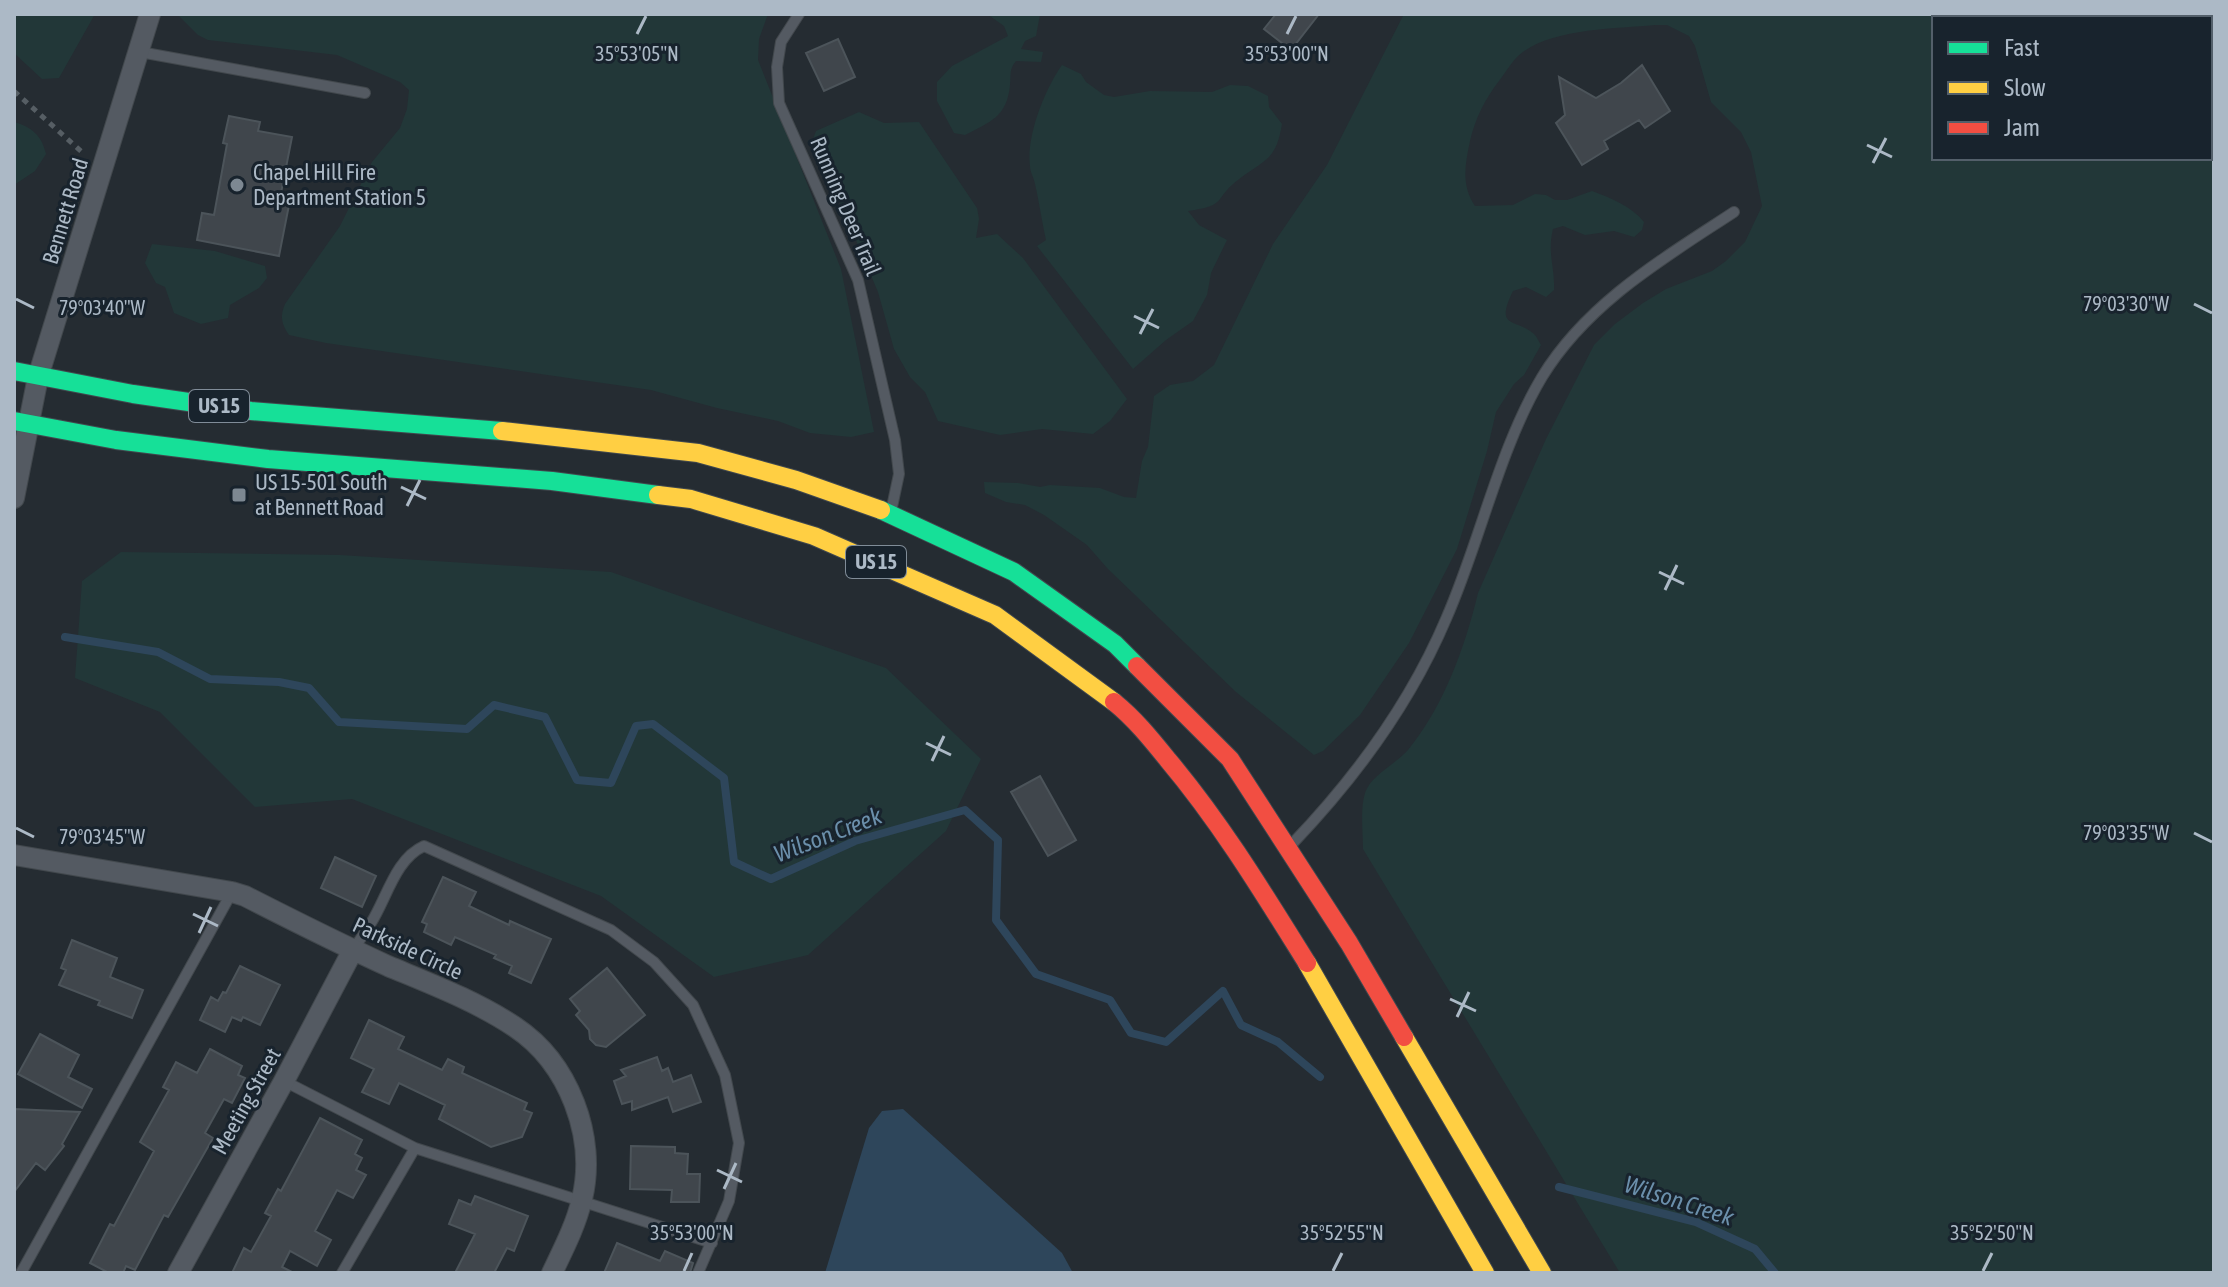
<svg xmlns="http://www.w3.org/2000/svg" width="2228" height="1287" font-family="'Asap Condensed',sans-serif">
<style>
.green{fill:#223738;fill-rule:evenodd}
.water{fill:#2e465b}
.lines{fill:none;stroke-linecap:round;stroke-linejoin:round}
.stream{stroke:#2e465b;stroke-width:8}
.building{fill:#40464c;stroke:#4c545a;stroke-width:2}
.lane-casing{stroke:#42484d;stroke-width:12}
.street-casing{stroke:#42484d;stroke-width:22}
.fast-casing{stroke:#41484e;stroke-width:20}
.slow-casing{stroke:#41484e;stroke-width:20}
.jam-casing{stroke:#41484e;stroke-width:20}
.path{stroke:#565e64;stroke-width:5;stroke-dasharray:6 6;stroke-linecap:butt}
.lane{stroke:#545a62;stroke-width:10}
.street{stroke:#545a62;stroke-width:20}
.fast{stroke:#16e098;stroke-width:18}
.slow{stroke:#ffcf43;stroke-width:18}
.jam{stroke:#f24e42;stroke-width:18}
.ticks{fill:none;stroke:#acb9c6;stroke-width:3}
.poi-dot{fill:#7d8892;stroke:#18232d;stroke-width:3}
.labels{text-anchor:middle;stroke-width:6;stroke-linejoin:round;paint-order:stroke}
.shield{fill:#18232d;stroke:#808c98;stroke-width:2}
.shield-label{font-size:20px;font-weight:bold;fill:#acb9c6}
.poi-label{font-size:22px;fill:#acb9c6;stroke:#18232d;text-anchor:start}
.street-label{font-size:22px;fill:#acb9c6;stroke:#18232d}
.water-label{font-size:24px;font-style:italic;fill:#6b8fab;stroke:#18232d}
.ticks-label{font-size:20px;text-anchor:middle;fill:#acb9c6;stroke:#18232d;stroke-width:6;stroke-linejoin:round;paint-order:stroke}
</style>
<rect width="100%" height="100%" fill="#252c32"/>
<!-- green -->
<path class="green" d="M14,14H95L59,78L42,79L14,53Z
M177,14H768L759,39L758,60L841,269L874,432L851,437L810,433L778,421L717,408L651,390L326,343L289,335C281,323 280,316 285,304L340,226L372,162L400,128L407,109L409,90L400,82L337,55L208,40L198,35Z
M987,14H1040L1036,36L1025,41L1021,49L1043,52L1041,62L1016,61C1009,69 1011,75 1010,85C1007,117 990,122 965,135L954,133L937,101V82L952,66L1008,36L1004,26Z
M1404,14H2214V1273H1620L1363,849C1363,832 1360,809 1365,793C1371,775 1396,764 1408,750C1444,706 1465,647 1478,593L1546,439L1594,345L1615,324L1643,303L1666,289L1712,271L1726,261L1745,242L1762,206L1751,152L1741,132L1711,102L1695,46L1689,36L1667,25H1655C1615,29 1549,28 1518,56C1511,63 1505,73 1499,81C1485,99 1475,119 1470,141C1465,165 1461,185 1475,206L1513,205L1535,194L1546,195L1555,200H1567L1592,191C1611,198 1631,206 1644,222L1642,230L1634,237L1614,231L1585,235L1563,226L1553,229C1547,253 1555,267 1554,290L1546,297L1526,287L1513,291C1494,330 1516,318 1534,334C1537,337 1539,342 1541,345L1524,375L1514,384L1496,412L1487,451L1457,549L1409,643L1360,715L1323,751L1314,755L1236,692L1108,569L1087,545L1044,515L1025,505L1006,502L985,493L984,482L1018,483L1040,487L1050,485L1100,488L1124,497L1136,498L1142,461L1148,447L1154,396L1170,385L1193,381L1214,365L1273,244L1327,165ZM1934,18H2210V158H1934Z
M1062,65L1081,74L1086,82L1104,95L1114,97L1150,91L1212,92L1230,85L1248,86L1268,96L1269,107L1282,124C1276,161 1265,159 1238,180C1212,200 1229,205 1188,211L1199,225L1227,240L1211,273L1207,295L1193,321L1166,340L1133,369L1037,246L1046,240C1042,222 1039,201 1035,184C1034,178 1030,172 1030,166C1026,136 1045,89 1062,65Z
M859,112L884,123L919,122L977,208L979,219L976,238L997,234L1023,258L1127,399L1110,421L1093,434L1042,429L1000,435L938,421L925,392L910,377L894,349L878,292L813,139L816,131Z
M14,122C32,127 42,136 46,154L35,171L14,185Z
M152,244L215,251L265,266L267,278L259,288L230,305L228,318L201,324L174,313L165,287L156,283L145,263Z
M121,552L340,555L611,572L886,668L981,759L946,831L808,955L714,977L601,896L352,799L255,807L160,712L75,678L82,581Z"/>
<!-- water -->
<path class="water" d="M903,1109L1062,1253L1073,1273H825L869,1128L882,1111Z"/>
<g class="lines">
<!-- stream -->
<path class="stream" d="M65,637L158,652L210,679L279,682L309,688L339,722L467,729L494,705L545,717L577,780L611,783L636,726L653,724L724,778L734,862L771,879L855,841L965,810L998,840L996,920L1036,974L1110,1000L1131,1033L1166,1042L1223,991L1241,1025L1278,1042L1320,1077
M1559,1187L1696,1222L1755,1249L1775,1273"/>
</g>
<!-- building -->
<path class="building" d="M1276,14H1319L1291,50L1264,29Z
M838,39L855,77L824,91L806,53Z
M1642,65L1670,111L1645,128L1639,120L1604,141L1608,149L1582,165L1556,123L1565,115L1559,77L1596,98L1621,83Z
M229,116L260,122L258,131L292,137L279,203L289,205L279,256L197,240L202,213L214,215L227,144L223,143Z
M1040,776L1076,840L1048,856L1011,792Z
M335,857L376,876L362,907L321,888Z
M443,877L476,892L469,906L509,925L510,921L551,939L531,983L509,973L512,966L494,958L496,955L455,937L451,945L424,932L427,924L422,922Z
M72,940L117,958L110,977L143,990L132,1018L98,1005L100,1001L59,985L66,970L61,968Z
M240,966L280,985L260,1025L243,1017L241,1021L232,1017L225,1032L200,1020L211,997L218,1001L223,992L226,993Z
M607,968L645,1015L606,1047L596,1045L590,1039L589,1030L576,1015L580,1011L570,999Z
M369,1020L404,1037L398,1049L442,1070L448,1059L464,1067L462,1073L527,1103L524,1110L532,1113L522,1137L491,1147L439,1119L445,1105L399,1083L389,1104L362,1092L374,1069L351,1058Z
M40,1034L79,1055L68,1077L92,1089L82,1108L18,1074Z
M210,1049L242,1066L238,1075L245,1078L232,1103L224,1099L205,1133L213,1138L168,1217L164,1215L135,1270L126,1266L123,1273H109L90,1263L110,1224L114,1226L154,1151L140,1142L169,1090L163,1087L176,1062L197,1073Z
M657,1057L662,1071L668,1068L673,1082L691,1075L701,1102L673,1112L668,1097L632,1110V1101L622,1104L614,1081L626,1076L621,1070Z
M14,1109L80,1112L62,1144L64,1146L45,1170L36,1163L14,1192Z
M320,1118L362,1140L355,1154L362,1158L356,1170L366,1175L353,1198L337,1190L315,1231L331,1240L317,1266L290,1251L282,1267L294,1273H232L244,1248L251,1252L271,1216L265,1213L278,1189L281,1191Z
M631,1146L675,1147V1153L688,1154L687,1174H700L699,1202H671L672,1190L630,1189Z
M475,1196L528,1216L514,1251L507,1248L494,1273H455L475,1234L449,1224L459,1200L471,1205Z
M617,1243L660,1261L665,1251L693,1263L690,1273H604Z"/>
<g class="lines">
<!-- lane casing -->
<g class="lane-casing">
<path id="lane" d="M799,14L781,42L777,67L779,103L858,280L895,440L899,474L892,507
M140,52L365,93
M1293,843C1356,777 1410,704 1446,619C1480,542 1499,449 1542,377C1587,303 1664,258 1734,212
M353,950C359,941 365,932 371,923C387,898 395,859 424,846L611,930L654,962L693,1005L725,1075L739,1143L729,1201L698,1273
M284,1081L415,1148L712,1243
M21,1273L232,892
M342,1273L415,1148"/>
</g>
<!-- street casing -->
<g class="street-casing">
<path id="street" d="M14,498L38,377L150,14
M14,855L232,892L245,896C292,920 340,944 388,966C431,984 476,1001 515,1027C569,1063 597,1137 582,1199C576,1225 563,1250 552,1273
M178,1273L284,1081L353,950"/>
</g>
<!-- fast casing -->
<g class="fast-casing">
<path id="fast" d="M14,371L133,394L251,411L502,431
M14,421L116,440L268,459L552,481L658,495
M881,510L1014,572L1115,644L1137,666"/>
</g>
<!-- slow casing -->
<g class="slow-casing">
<path id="slow" d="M502,431L698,453L796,480L881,510
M658,495L691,499L814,536L995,615L1114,702
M1307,963L1485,1273
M1404,1037L1542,1273"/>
</g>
<!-- jam casing -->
<g class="jam-casing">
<path id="jam" d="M1137,666L1230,759L1349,943L1404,1037
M1114,702C1135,719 1151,739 1168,760C1221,823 1264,894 1307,963"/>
</g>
<!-- path -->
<path class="path" d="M14,91L84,154"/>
<!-- lane -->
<use href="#lane" class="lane"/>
<!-- street -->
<use href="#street" class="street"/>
<!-- fast -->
<use href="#fast" class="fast"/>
<!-- slow -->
<use href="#slow" class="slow"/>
<!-- jam -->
<use href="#jam" class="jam"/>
</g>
<!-- ticks -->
<path class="ticks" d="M637,34L646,16M1287,34L1296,16M1867,145L1892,157M1873,163L1886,138M16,299L34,308M2194,304L2212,313M1134,316L1159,328M1140,334L1153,309M401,487L426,499M407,506L420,480M1659,572L1684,584M1665,590L1677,565M926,743L951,755M932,761L944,736M16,828L34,837M2194,833L2212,842M193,914L218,926M199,933L211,907M1450,999L1476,1011M1457,1017L1469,992M717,1170L742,1182M724,1189L736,1163M684,1271L692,1253M1333,1271L1342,1253M1983,1271L1992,1253"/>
<!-- markers -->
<g class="poi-dot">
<circle cx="237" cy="185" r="8"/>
<rect x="231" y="487" width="16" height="16" rx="4"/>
</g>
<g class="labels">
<!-- shield labels -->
<g class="shield">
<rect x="189" y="390" width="60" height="32" rx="6"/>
<rect x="846" y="546" width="60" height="32" rx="6"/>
</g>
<g class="shield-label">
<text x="219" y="413">US 15</text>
<text x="876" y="569">US 15</text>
</g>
<!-- poi labels -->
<g class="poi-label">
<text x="253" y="180">Chapel Hill Fire<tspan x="253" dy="25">Department Station 5</tspan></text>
<text x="255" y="490">US 15-501 South<tspan x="255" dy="25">at Bennett Road</tspan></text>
</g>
<!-- street labels -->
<g class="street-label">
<text transform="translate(846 206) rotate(67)" y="8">Running Deer Trail</text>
<text transform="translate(65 211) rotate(-73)" y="8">Bennett Road</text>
<text transform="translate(408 948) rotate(25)" y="8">Parkside Circle</text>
<text transform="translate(246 1101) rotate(-61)" y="8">Meeting Street</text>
</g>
<!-- water labels -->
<g class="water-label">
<text transform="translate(828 835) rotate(-21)" y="8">Wilson Creek</text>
<text transform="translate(1679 1201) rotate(18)" y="8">Wilson Creek</text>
</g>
</g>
<g class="ticks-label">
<text x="637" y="61">35°53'05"N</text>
<text x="1287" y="61">35°53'00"N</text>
<text x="2126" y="311">79°03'30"W</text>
<text x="102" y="315">79°03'40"W</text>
<text x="2126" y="840">79°03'35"W</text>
<text x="102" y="844">79°03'45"W</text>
<text x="692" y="1240">35°53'00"N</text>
<text x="1342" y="1240">35°52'55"N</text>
<text x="1992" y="1240">35°52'50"N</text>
</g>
<!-- border -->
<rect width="2228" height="1287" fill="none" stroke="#acb9c6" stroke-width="32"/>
<!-- legend -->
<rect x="1932" y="16" width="280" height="144" fill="#18232d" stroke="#535f6a" stroke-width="2"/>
<rect x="1948" y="42" width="40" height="12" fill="#16e098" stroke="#535f6a" stroke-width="2"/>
<text x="2004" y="56" font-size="24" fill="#acb9c6">Fast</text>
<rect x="1948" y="82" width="40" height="12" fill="#ffcf43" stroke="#535f6a" stroke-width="2"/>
<text x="2004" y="96" font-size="24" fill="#acb9c6">Slow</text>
<rect x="1948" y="122" width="40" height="12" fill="#f24e42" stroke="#535f6a" stroke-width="2"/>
<text x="2004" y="136" font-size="24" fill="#acb9c6">Jam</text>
</svg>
